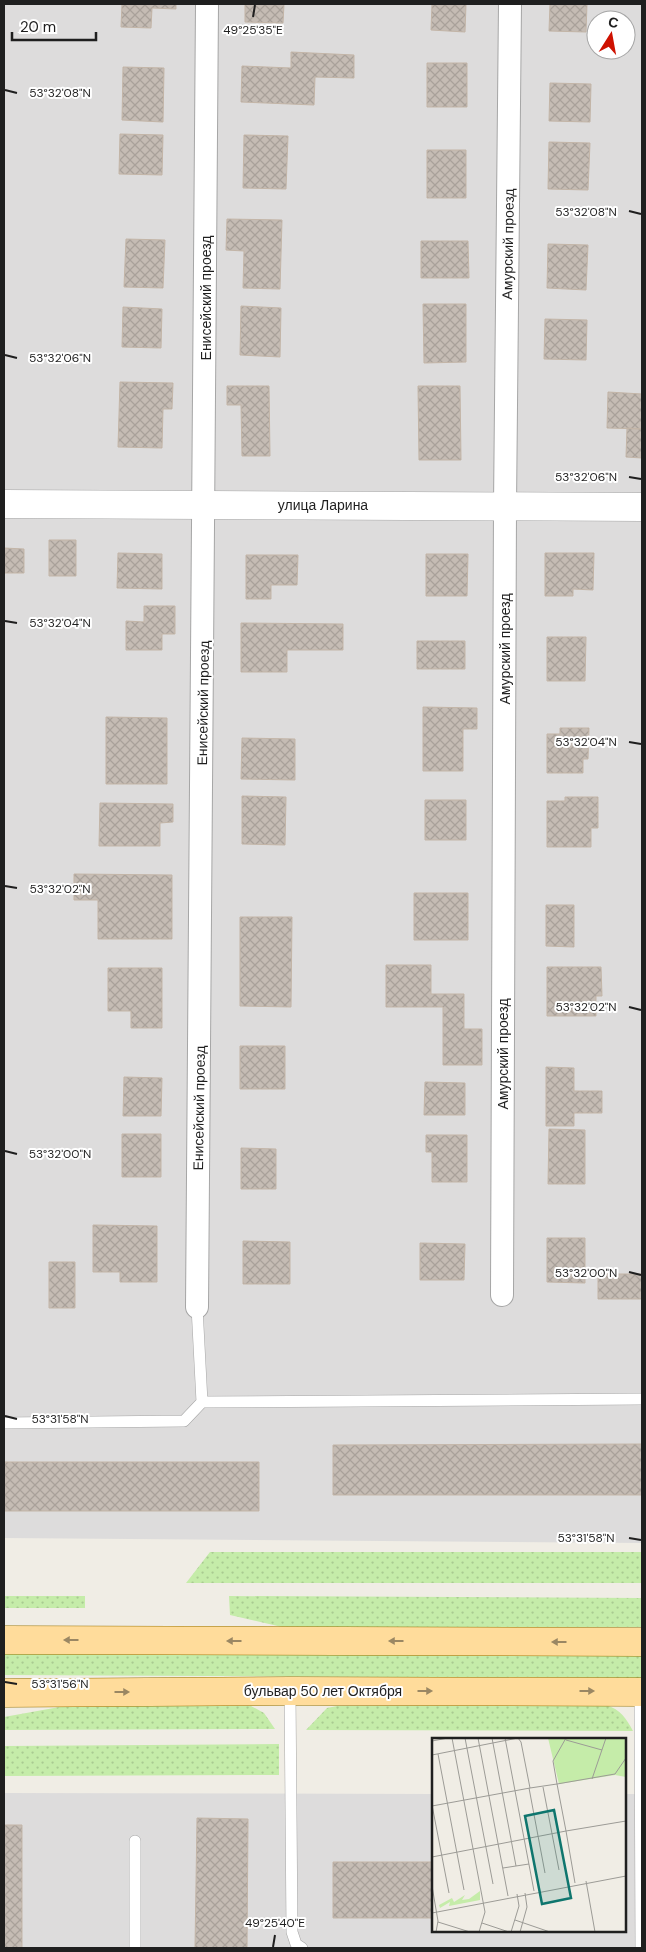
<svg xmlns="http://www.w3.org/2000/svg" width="646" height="1952" font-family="'DM Sans',sans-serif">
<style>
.residential{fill:#dddcdc;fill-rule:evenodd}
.grass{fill:url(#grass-dots)}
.building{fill:url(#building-cross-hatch);stroke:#c3b5a7}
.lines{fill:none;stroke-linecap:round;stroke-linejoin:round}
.service-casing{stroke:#a6a6a6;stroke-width:12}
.minor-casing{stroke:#a6a6a6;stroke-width:24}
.tertiary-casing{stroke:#a6a6a6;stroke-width:29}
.primary-casing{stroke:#9a7400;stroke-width:29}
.service{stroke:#fff;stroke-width:11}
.minor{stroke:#fff;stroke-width:22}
.tertiary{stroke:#fff;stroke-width:28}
.primary{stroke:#ffdc9b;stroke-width:28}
.oneway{fill:#9a8763}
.ticks{fill:none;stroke:#1f1f1f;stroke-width:2}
.labels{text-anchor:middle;stroke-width:4;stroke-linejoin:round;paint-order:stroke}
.street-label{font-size:14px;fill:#1f1f1f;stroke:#fff}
.inset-road{fill:none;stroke:#9c9b96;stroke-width:1}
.view{fill:#0f766e;fill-opacity:0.15;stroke:#0f766e;stroke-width:2.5}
.inset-edge{fill:none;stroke:#1f1f1f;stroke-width:2.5}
.ticks-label{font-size:12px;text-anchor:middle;fill:#1f1f1f;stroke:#fff;stroke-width:4;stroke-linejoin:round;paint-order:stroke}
</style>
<defs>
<pattern id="grass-dots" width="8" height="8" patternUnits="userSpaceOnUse" patternTransform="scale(1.25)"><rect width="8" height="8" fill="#c5eca9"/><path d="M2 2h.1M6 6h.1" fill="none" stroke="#a9ca91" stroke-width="1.8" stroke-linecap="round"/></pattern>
<pattern id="building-cross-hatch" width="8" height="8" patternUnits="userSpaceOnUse" patternTransform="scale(1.25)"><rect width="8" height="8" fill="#c5bcb4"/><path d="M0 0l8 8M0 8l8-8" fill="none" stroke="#a9a19a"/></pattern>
</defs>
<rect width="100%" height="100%" fill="#f0ede5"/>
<!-- residential -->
<path class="residential" d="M4,4H642V1543L4,1538ZM596,20H626V50H596Z
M4,1793L433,1794V1931H625V1794H642V1948H4Z"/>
<!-- grass -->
<path class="grass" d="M210,1552H642V1583H186Z
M4,1596H85V1608H4Z
M229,1596L642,1598V1627H282L230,1615Z
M4,1654L642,1655V1678L4,1675Z
M606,1705C621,1710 626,1718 633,1731L306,1730L327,1708L337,1706Z
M65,1706H251L264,1713L275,1729L4,1730V1717Z
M279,1744V1775L4,1776V1746Z"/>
<!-- building -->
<path class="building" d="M122,4H176V9L152,8L151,28L121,27Z
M245,4H284L283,23L245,22Z
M432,4H466L465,32L431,30Z
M550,4H587L586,32L549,31Z
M291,52L354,55V78L315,77L314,105L241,102L242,66L291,68Z
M427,63H467V107H427Z
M123,67L164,68L163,122L122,120Z
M550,83L591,84L590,122L549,121Z
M120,134L163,135L162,175L119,174Z
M244,135L288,136L286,189L243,188Z
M549,142L590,143L588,190L548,189Z
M427,150H466V198H427Z
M227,219L282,220L280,289L243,288L244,251L226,250Z
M126,239L165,240L163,288L124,287Z
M421,241H468L469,278H421Z
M548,244L588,245L586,290L547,288Z
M423,304H466V362L424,363Z
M241,306L281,308L280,357L240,355Z
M123,307L162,309L161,348L122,347Z
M545,319L587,320L586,360L544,359Z
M120,382L173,383L172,409H163L162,448L118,447Z
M227,386H269L270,456H242L241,405H227Z
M418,386H460L461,460H419Z
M608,392L642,394V429L607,428Z
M627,428L642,429V458L626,457Z
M49,540H76V576H49Z
M4,548L24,549V573H4Z
M118,553L162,554V589L117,588Z
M545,553H594L593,590L573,589V596H545Z
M426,554H468L467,596H426Z
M246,555H298L297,585H271V599H246Z
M144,606H175V634H162V650H126V621L144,622Z
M241,623L343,624V650H287V672H241Z
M547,637H586L585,681H547Z
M417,641H465V669H417Z
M423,707L477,708V729H463V771H423Z
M106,717L167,718V784H106Z
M560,728H589L588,759H583V773H547V734H560Z
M242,738L295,739V780L241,779Z
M242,796L286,797L285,845L242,844Z
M565,797H598V828H591V847H547V801H565Z
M425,800H466V840H425Z
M100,803L173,804V822L160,823V846H99Z
M74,874L172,875V939H98V900H74Z
M414,893H468V940H414Z
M546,905H574V947L546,946Z
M240,917H292L291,1007L240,1006Z
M386,965H431V994H464V1029H482V1065H443V1007H386Z
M547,967H601L602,996H596V1016H547Z
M108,968H162V1028H131V1011H108Z
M240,1046H285V1089H240Z
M546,1067L574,1068V1091H602V1113H574V1126H546Z
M124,1077L162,1078L161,1116H123Z
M425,1082L465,1083V1115H424Z
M549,1129L585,1130V1184H548Z
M122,1134H161V1177H122Z
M426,1135H467V1182H432V1152H426Z
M241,1148L276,1149V1189H241Z
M93,1225L157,1226V1282H120V1272H93Z
M547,1238H585V1283L547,1282Z
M243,1241L290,1242V1284H243Z
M420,1243L465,1244L464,1280H420Z
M49,1262H75V1308H49Z
M598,1274H642V1299H598Z
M642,1444V1495H333V1445Z
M4,1462H259V1511H4Z
M197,1818L248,1819L247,1948H195Z
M4,1825H22V1948H4Z
M333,1862H433V1918H333Z"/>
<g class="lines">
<!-- service casing -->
<g class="service-casing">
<path id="service" d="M197,1307L202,1402
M4,1423L184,1421L202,1402L642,1399
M290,1691L292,1932L296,1944L302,1948
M640,1692L641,1948
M135,1948V1841"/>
</g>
<!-- minor casing -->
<g class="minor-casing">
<path id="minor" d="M502,1295L505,506L510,4
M197,1307L207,4"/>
</g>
<!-- tertiary casing -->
<g class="tertiary-casing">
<path id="tertiary" d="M4,504L642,507"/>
</g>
<!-- primary casing -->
<g class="primary-casing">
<path id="primary" d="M4,1640L642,1642
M4,1693L290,1691L642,1692"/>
</g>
<!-- service -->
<use href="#service" class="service"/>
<!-- minor -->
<use href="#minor" class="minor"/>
<!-- tertiary -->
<use href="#tertiary" class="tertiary"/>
<!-- primary -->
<use href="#primary" class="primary"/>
</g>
<!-- one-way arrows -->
<defs><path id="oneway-solid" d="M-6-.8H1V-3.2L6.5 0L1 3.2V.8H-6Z" transform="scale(1.25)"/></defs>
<g class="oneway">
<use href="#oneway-solid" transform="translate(71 1640) rotate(-180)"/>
<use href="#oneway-solid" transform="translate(234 1641) rotate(-180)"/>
<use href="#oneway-solid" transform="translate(396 1641) rotate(-180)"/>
<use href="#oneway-solid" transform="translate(559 1642) rotate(-180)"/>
<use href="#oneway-solid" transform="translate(425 1691)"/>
<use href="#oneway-solid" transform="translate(587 1691)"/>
<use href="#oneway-solid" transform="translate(122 1692)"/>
</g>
<!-- ticks -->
<path class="ticks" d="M253,17L255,5M5,90L17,93M629,211L641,214M5,355L17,358M629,477L641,479M5,621L17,623M629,742L641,744M5,886L17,888M629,1007L641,1010M5,1151L17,1154M629,1272L641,1275M5,1416L17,1419M629,1538L641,1540M5,1682L17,1684M273,1947L275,1935"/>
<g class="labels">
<!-- street labels -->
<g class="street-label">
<text transform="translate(508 244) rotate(-89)" y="5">Амурский проезд</text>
<text transform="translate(206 298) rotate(-90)" y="5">Енисейский проезд</text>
<text x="323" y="510">улица Ларина</text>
<text transform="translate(505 649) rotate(-90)" y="5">Амурский проезд</text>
<text transform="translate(203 703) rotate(-89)" y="5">Енисейский проезд</text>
<text transform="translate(503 1054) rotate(-90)" y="5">Амурский проезд</text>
<text transform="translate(199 1108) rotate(-89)" y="5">Енисейский проезд</text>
<text x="323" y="1696">бульвар 50 лет Октября</text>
</g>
</g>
<!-- overview -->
<g transform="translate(432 1738)">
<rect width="194" height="194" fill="#f0ede5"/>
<path d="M116,0H194V39L183,37L127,46ZM48,153V162L17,168L18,164L8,170L7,167L20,160L22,164L33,157L30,162L37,161Z" fill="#c5eca9"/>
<path class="inset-road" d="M20,0L53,174L47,194M33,0L61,146M46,0L76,158M60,0L84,128M73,0L102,153M134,0L121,23L125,46L183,36L194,20M134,2L170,12M0,3L16,0M6,16L32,152M0,17L86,0L89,4L98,50L125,46L134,93L194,83M160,41L174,0M111,49L127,132M97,50L113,135M0,67L17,155M0,68L98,50M0,119L134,93L143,145M71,130L97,126M154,143L163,194M0,148L6,183L4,194M0,175L194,138M83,182L118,194M6,184L38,194M50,185L77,194M79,194L87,168L85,156M88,194L95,169L93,155"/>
<path class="view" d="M122,72L139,160L110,166L93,78Z"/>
<rect width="194" height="194" class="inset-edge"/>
</g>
<g class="ticks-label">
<text x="253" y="34">49°25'35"E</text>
<text x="60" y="97">53°32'08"N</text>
<text x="586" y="216">53°32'08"N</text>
<text x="60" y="362">53°32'06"N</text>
<text x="586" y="481">53°32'06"N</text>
<text x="60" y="627">53°32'04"N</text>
<text x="586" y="746">53°32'04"N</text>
<text x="60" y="893">53°32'02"N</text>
<text x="586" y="1011">53°32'02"N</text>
<text x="60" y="1158">53°32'00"N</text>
<text x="586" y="1277">53°32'00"N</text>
<text x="60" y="1423">53°31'58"N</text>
<text x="586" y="1542">53°31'58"N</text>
<text x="60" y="1688">53°31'56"N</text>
<text x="275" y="1927">49°25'40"E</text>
</g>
<!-- border -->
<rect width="646" height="1952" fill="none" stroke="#1f1f1f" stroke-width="10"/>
<!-- north arrow -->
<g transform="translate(611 35) rotate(11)"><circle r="24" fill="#ffffff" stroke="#a5a5a5"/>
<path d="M0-4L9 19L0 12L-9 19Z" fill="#ce1100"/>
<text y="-8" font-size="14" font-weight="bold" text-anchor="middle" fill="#1f1f1f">С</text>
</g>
<!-- scale -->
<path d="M12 32v8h84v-8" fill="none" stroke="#1f1f1f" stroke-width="2.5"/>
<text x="20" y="32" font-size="15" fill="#1f1f1f" stroke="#ffffff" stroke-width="4" paint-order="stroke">20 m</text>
</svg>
